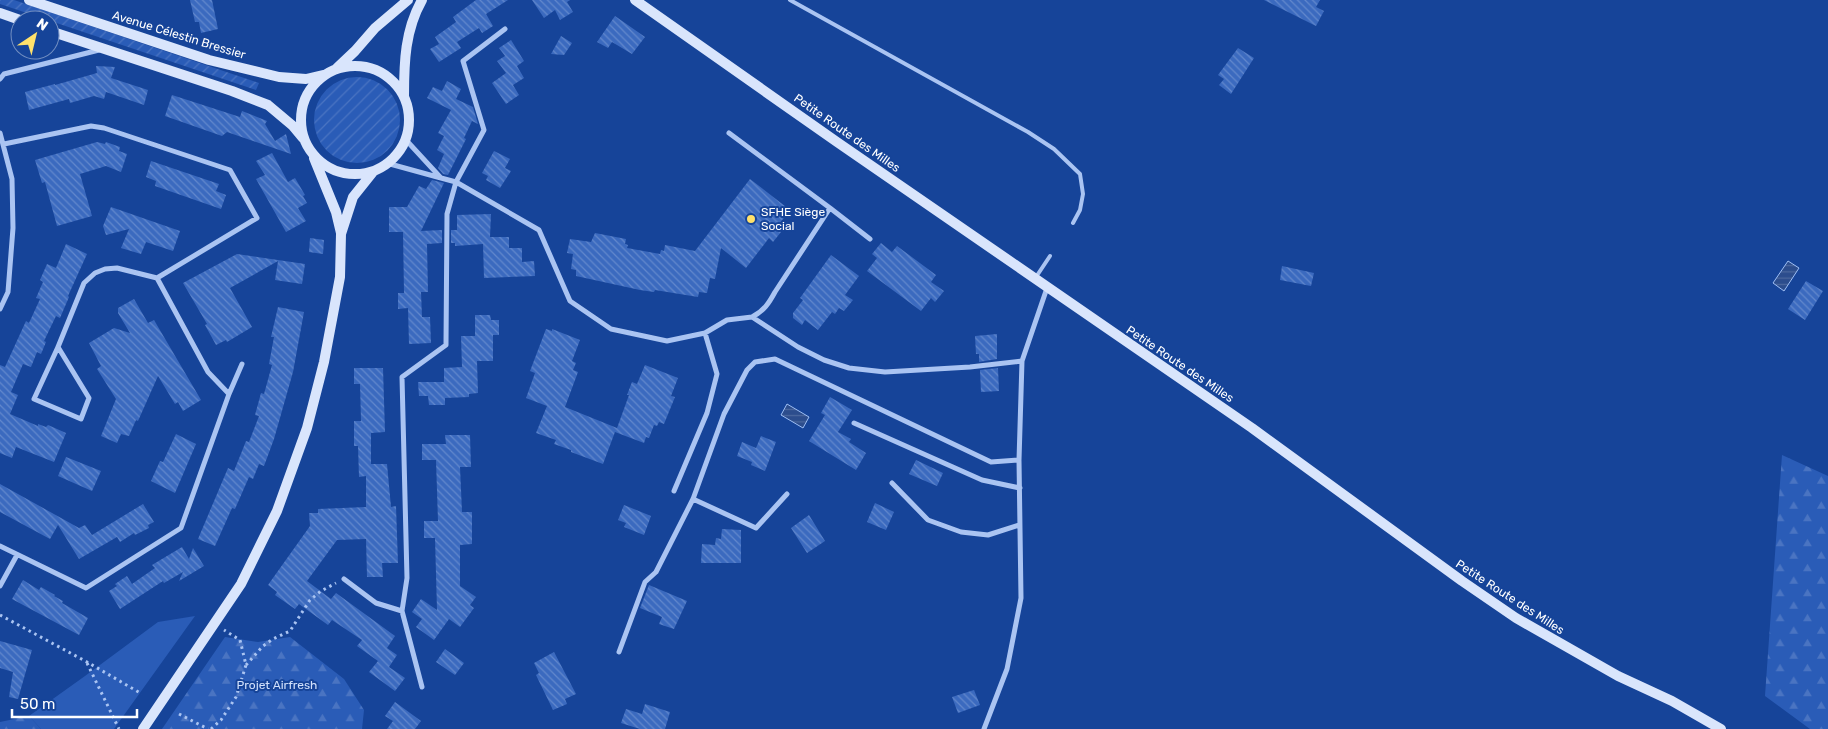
<svg xmlns="http://www.w3.org/2000/svg" width="1828" height="729" font-family="Rubik,sans-serif">
<style>
.grass{fill:#2a5cb7}
.forest{fill:url(#forest-firs)}
.garden{fill:url(#garden-furrows)}
.water{fill:url(#water-rules);stroke:#9dbef4}
.building{fill:url(#building-back-hatch)}
.lines{fill:none;stroke-linecap:round;stroke-linejoin:round}
.path{stroke:#aac4f2;stroke-width:3;stroke-dasharray:2.5 4;stroke-linecap:butt}
.service{stroke:#aac4f2;stroke-width:4}
.minor{stroke:#aac4f2;stroke-width:5}
.secondary{stroke:#d9e5fc;stroke-width:10}
.poi-dot{fill:#ffe16b;stroke:#164499;stroke-width:2}
.labels{text-anchor:middle;stroke-width:4;stroke-linejoin:round;paint-order:stroke}
.street-label{font-size:12px;fill:#fff;stroke:#164499}
.poi-label{font-size:12px;fill:#fff;stroke:#164499;text-anchor:start}
.park-label{font-size:12px;fill:#d2e1fc;stroke:#164499}
</style>
<defs>
<pattern id="forest-firs" width="22" height="20" patternUnits="userSpaceOnUse" patternTransform="scale(1.25)"><rect width="22" height="20" fill="#2a5cb7"/><path d="M5 1l3.5 6h-7zM16 11l3.5 6h-7z" fill="#4a74c2"/></pattern>
<pattern id="garden-furrows" width="10" height="10" patternUnits="userSpaceOnUse" patternTransform="scale(1.25)"><rect width="10" height="10" fill="#2a5cb7"/><path d="M-1 1l2-2M0 10L10 0M9 11l2-2" fill="none" stroke="#4a74c2"/></pattern>
<pattern id="water-rules" width="6" height="5" patternUnits="userSpaceOnUse" patternTransform="scale(1.25)"><rect width="6" height="5" fill="#2c4d8d"/><path d="M0 2.5h6" fill="none" stroke="#4c689e"/></pattern>
<pattern id="building-back-hatch" width="6" height="6" patternUnits="userSpaceOnUse" patternTransform="scale(1.25)"><rect width="6" height="6" fill="#3b6abf"/><path d="M-1 5l2 2M0 0l6 6M5-1l2 2" fill="none" stroke="#6288cc"/></pattern>
</defs>
<rect width="100%" height="100%" fill="#164499"/>
<!-- grass -->
<path class="grass" d="M195,616L114,729H41L29,716L85,676L158,622Z"/>
<!-- forest -->
<path class="forest" d="M1782,455L1828,476V729H1810L1765,696Z
M225,637L258,642L290,637L344,679L364,710L362,729H162Z
M29,716L41,729H0V722Z"/>
<!-- garden -->
<path class="garden" d="M0,0H14L259,83L256,90L0,4Z
M314 120a43 43 0 1 1 86 0a43 43 0 1 1-86 0Z"/>
<!-- water -->
<path class="water" d="M1788,261L1799,268L1784,291L1773,283Z
M787,404L809,417L803,428L781,415Z"/>
<!-- building -->
<path class="building" d="M190,0H212L218,29L201,33L199,22H195Z
M476,0H508L486,14L493,26L482,33L479,28L457,42L461,48L439,62L430,49L439,44L435,37L456,22L453,17Z
M532,0H570L567,2L573,12L560,20L555,10L544,18Z
M1264,0H1320L1316,7L1324,11L1316,26Z
M615,16L645,37L632,54L612,42L608,48L597,42Z
M561,36L572,43L564,55L551,54Z
M511,40L524,61L517,66L524,78L513,85L519,95L506,104L492,83L506,73L497,61L505,56L499,48Z
M1238,48L1254,58L1231,94L1219,85L1224,79L1218,75Z
M96,66L115,67L111,78L148,90L144,105L106,92L104,99L94,96L70,103L69,99L29,110L25,92L55,84V85L97,73Z
M447,81L461,89L456,99L473,107L478,124L472,121L464,138L466,139L448,175L443,174L438,168L444,154L437,150L444,136L438,133L451,110L427,98L433,87L442,91Z
M172,95L240,117L242,111L267,121L265,124L275,141L286,134L291,154L227,132L222,136L165,116Z
M97,142L105,144L106,142L120,147L119,151L127,154L121,172L106,166L80,174L92,216L57,226L45,182L42,183L35,160Z
M494,151L510,159L505,168L511,171L500,188L486,180L488,176L482,173Z
M272,153L288,182L295,178L305,195L303,196L307,203L298,208L306,221L286,232L256,179L265,175L256,161Z
M151,161L219,184L216,191L226,195L221,209L155,186L156,181L146,177Z
M750,179L790,210L776,228L781,232L773,242L769,238L746,268L721,248L715,279L710,278L707,293L699,292L698,297L655,290L654,292L640,290L576,276V270L571,269L573,254L567,253L570,239L591,242L595,233L626,239L625,244L628,245L627,248L660,254L661,250L664,251L665,245L695,251Z
M432,180L444,183L421,231L442,230V243L427,244L428,292H421L422,317H430L431,343L409,344L408,308L398,309V293H404L403,232H389V207H407L419,186L426,189Z
M111,207L180,231L173,251L146,242L141,254L121,248L129,229L106,235L103,226Z
M491,214L490,237H509V248H522V262L534,261L535,276L484,278L483,244L455,246V243H451V230H457V215Z
M310,238L324,240L323,254L309,252Z
M881,243L892,252L897,246L936,275L931,282L944,291L935,302L931,298L921,311L867,271L877,258L872,254Z
M66,244L87,254L68,296L69,297L60,318L56,316L44,341L46,342L41,354L37,352L31,367L23,364L11,392L18,395L10,414L38,426V424L46,427L48,425L66,433L54,462L16,447L12,458L0,453V365L5,367L26,321L29,323L40,299L36,298L43,282L40,280L47,264L56,268Z
M237,254L305,264L302,284L275,280L278,261L230,288L252,327L227,342L226,340L216,345L205,325L207,324L183,283Z
M831,255L859,276L845,295L853,300L844,311L839,308L835,314L832,312L818,330L805,320L802,325L793,318V313L803,300L800,298Z
M1282,266L1314,273L1311,286L1280,280Z
M1806,281L1823,291L1805,320L1788,309Z
M134,299L148,323L154,320L201,400L183,411L178,402L175,404L158,376L138,421L136,420L129,436L121,434L117,443L101,436L116,399L97,369L101,366L89,343L114,328L130,333L118,313V308Z
M278,307L304,312L293,372L274,439L264,466L259,464L253,479L249,477L235,509L232,508L215,546L198,539L228,468L234,471L246,441L249,442L259,416L255,415L261,393L264,394L272,365L269,364L274,337H271Z
M475,315H490L491,320H499V335H493V361H477L478,393L469,394V397L445,398V405H429L428,396H419L418,382H444V368L462,367L461,336H475Z
M546,329L552,331V329L580,340L572,361L576,363L573,370L578,372L565,407L617,428L629,395H627L632,382L637,384L645,365L678,378L671,396L675,397L664,424L659,422L657,426L654,425L649,438L646,437L644,443L615,432L603,464L571,452V450L554,444L556,440L536,433L547,406L526,398L535,373L530,371Z
M997,334V359L979,362V354H976L975,336Z
M354,368H383L385,432L371,433V464H387L391,507L396,506L398,563H382L383,577H367L366,539L337,540L307,581L331,599L336,593L395,636L387,648L397,655L389,667L405,678L395,691L369,672L378,661L357,646L362,640L332,620L328,625L299,604L295,609L275,595L277,592L268,585L310,526L309,513H318V509L366,507V476L359,477L358,446H354V421H361L360,384H354Z
M998,368L999,391L981,392L980,370Z
M830,397L852,410L838,432L851,439L849,442L866,453L856,470L809,441L825,415L821,413Z
M176,434L196,444L175,493L151,481L160,461L163,462Z
M445,435H470L471,467H460L462,512H472V544L460,545V586L476,597L470,605L474,608L460,627L449,619L434,640L416,627L422,619L412,612L421,599L437,610L435,538H424V521H438L436,460H422V444H446Z
M761,436L776,442L765,471L751,465L752,462L737,456L742,442L756,448Z
M66,457L101,471L92,491L58,476Z
M916,460L943,473L937,486L909,474Z
M0,484L79,528L85,525L92,535L143,504L154,522L148,525L149,528L135,535L134,533L120,542L117,537L79,559L58,525L50,539L0,512Z
M875,503L894,512L886,530L867,522Z
M624,505L651,516L644,535L624,527L626,523L618,520Z
M809,515L825,541L807,553L791,528Z
M722,529L741,530V563H701L702,544L715,545L716,538L721,539Z
M182,547L189,559L193,548L204,566L179,581L183,572L164,583L163,581L120,609L109,591L117,586L115,584L127,576L132,584L155,568L152,565Z
M23,580L39,590L41,587L55,595L54,596L63,601L62,603L88,618L79,635L12,599Z
M649,585L687,601L674,629L659,624L662,617L640,608Z
M0,641L32,650L18,699L9,697L13,672L0,668Z
M445,649L464,663L455,675L436,662Z
M554,652L576,694L565,699L567,704L553,710L536,675L539,673L534,663Z
M974,690L980,705L958,713L952,697Z
M395,702L421,721L415,729H387L393,721L385,716Z
M645,704L670,712L665,729H640L621,723L626,709L642,714Z"/>
<g class="lines">
<!-- path -->
<path class="path" d="M0,615L87,662L142,694
M87,663L119,729
M246,665L263,646L273,639L290,631L310,600L321,591L336,583
M179,714L208,729
M211,729L221,720L236,697L246,665L240,640L224,630"/>
<!-- service -->
<path class="service" d="M790,0L1028,132L1054,149L1080,174L1083,194L1080,210L1073,223
M1036,277L1050,256"/>
<!-- minor -->
<path class="minor" d="M0,79L4,74L99,50
M0,133L12,179L13,228L8,292L0,309
M729,133L830,208L775,292C769,303 764,311 752,317
M390,164L441,178L406,140
M441,178L456,182L539,230L570,301L611,329L667,341L705,333L727,320L752,317L798,347L824,360L849,368L885,372L970,367L1022,361
M830,208L870,239
M58,347L89,398L81,419L34,399L58,347L84,283L95,273L105,269L117,268L157,278
M229,394L242,364
M854,423L982,480L1020,488
M892,483L928,520L961,532L988,535L1019,525
M674,491L707,413L717,374L705,333
M693,499L756,528L787,494
M0,546L86,588L181,528L229,394L208,372L157,278L257,218L230,170L104,128L91,126L4,144
M344,579L376,603L402,611
M0,586L17,555
M619,652L645,582L656,572L693,499L724,414L747,370L755,362L775,359L991,462L1019,460
M422,687L402,611L407,578L402,377L446,345L447,214L456,182L484,130L463,61L505,29
M984,729L1007,669L1021,598L1019,460L1022,361L1047,288"/>
<!-- secondary -->
<path class="secondary" d="M29,0L209,60L279,77L306,79L323,75
M635,0L837,142L1252,428L1462,581L1516,618L1618,676L1672,701L1721,729
M0,13L20,20
M50,31L232,91L268,105L293,126L303,138
M301 120a54 54 0 1 1 108 0a54 54 0 1 1-108 0Z
M337,68L355,51L375,28L408,0
M404,96C404,62 405,30 422,0
M314,158L336,212L341,233
M143,729L241,584L277,511L307,428L324,362L340,277L341,234L353,197L373,172"/>
</g>
<!-- markers -->
<circle class="poi-dot" cx="751" cy="219" r="5"/>
<g class="labels">
<!-- street labels -->
<g class="street-label">
<text transform="translate(179 35) rotate(17)" y="4">Avenue Célestin Bressier</text>
<text transform="translate(847 133) rotate(35)" y="4">Petite Route des Milles</text>
<text transform="translate(1180 364) rotate(34)" y="4">Petite Route des Milles</text>
<text transform="translate(1510 597) rotate(33)" y="4">Petite Route des Milles</text>
</g>
<!-- poi labels -->
<g class="poi-label">
<text x="761" y="216">SFHE Siège<tspan x="761" dy="14">Social</tspan></text>
</g>
<!-- park labels -->
<g class="park-label">
<text x="277" y="689">Projet Airfresh</text>
</g>
</g>
<!-- north arrow -->
<g transform="translate(35 35) rotate(35)"><circle r="24" fill="#164499" stroke="#738fc2"/>
<path d="M0-4L9 19L0 12L-9 19Z" fill="#ffe16b"/>
<text y="-8" font-size="14" font-weight="bold" text-anchor="middle" fill="#ffffff">N</text>
</g>
<!-- scale -->
<path d="M12 709v8h125v-8" fill="none" stroke="#ffffff" stroke-width="2.5"/>
<text x="20" y="709" font-size="15" fill="#ffffff" stroke="#164499" stroke-width="4" paint-order="stroke">50 m</text>
</svg>
